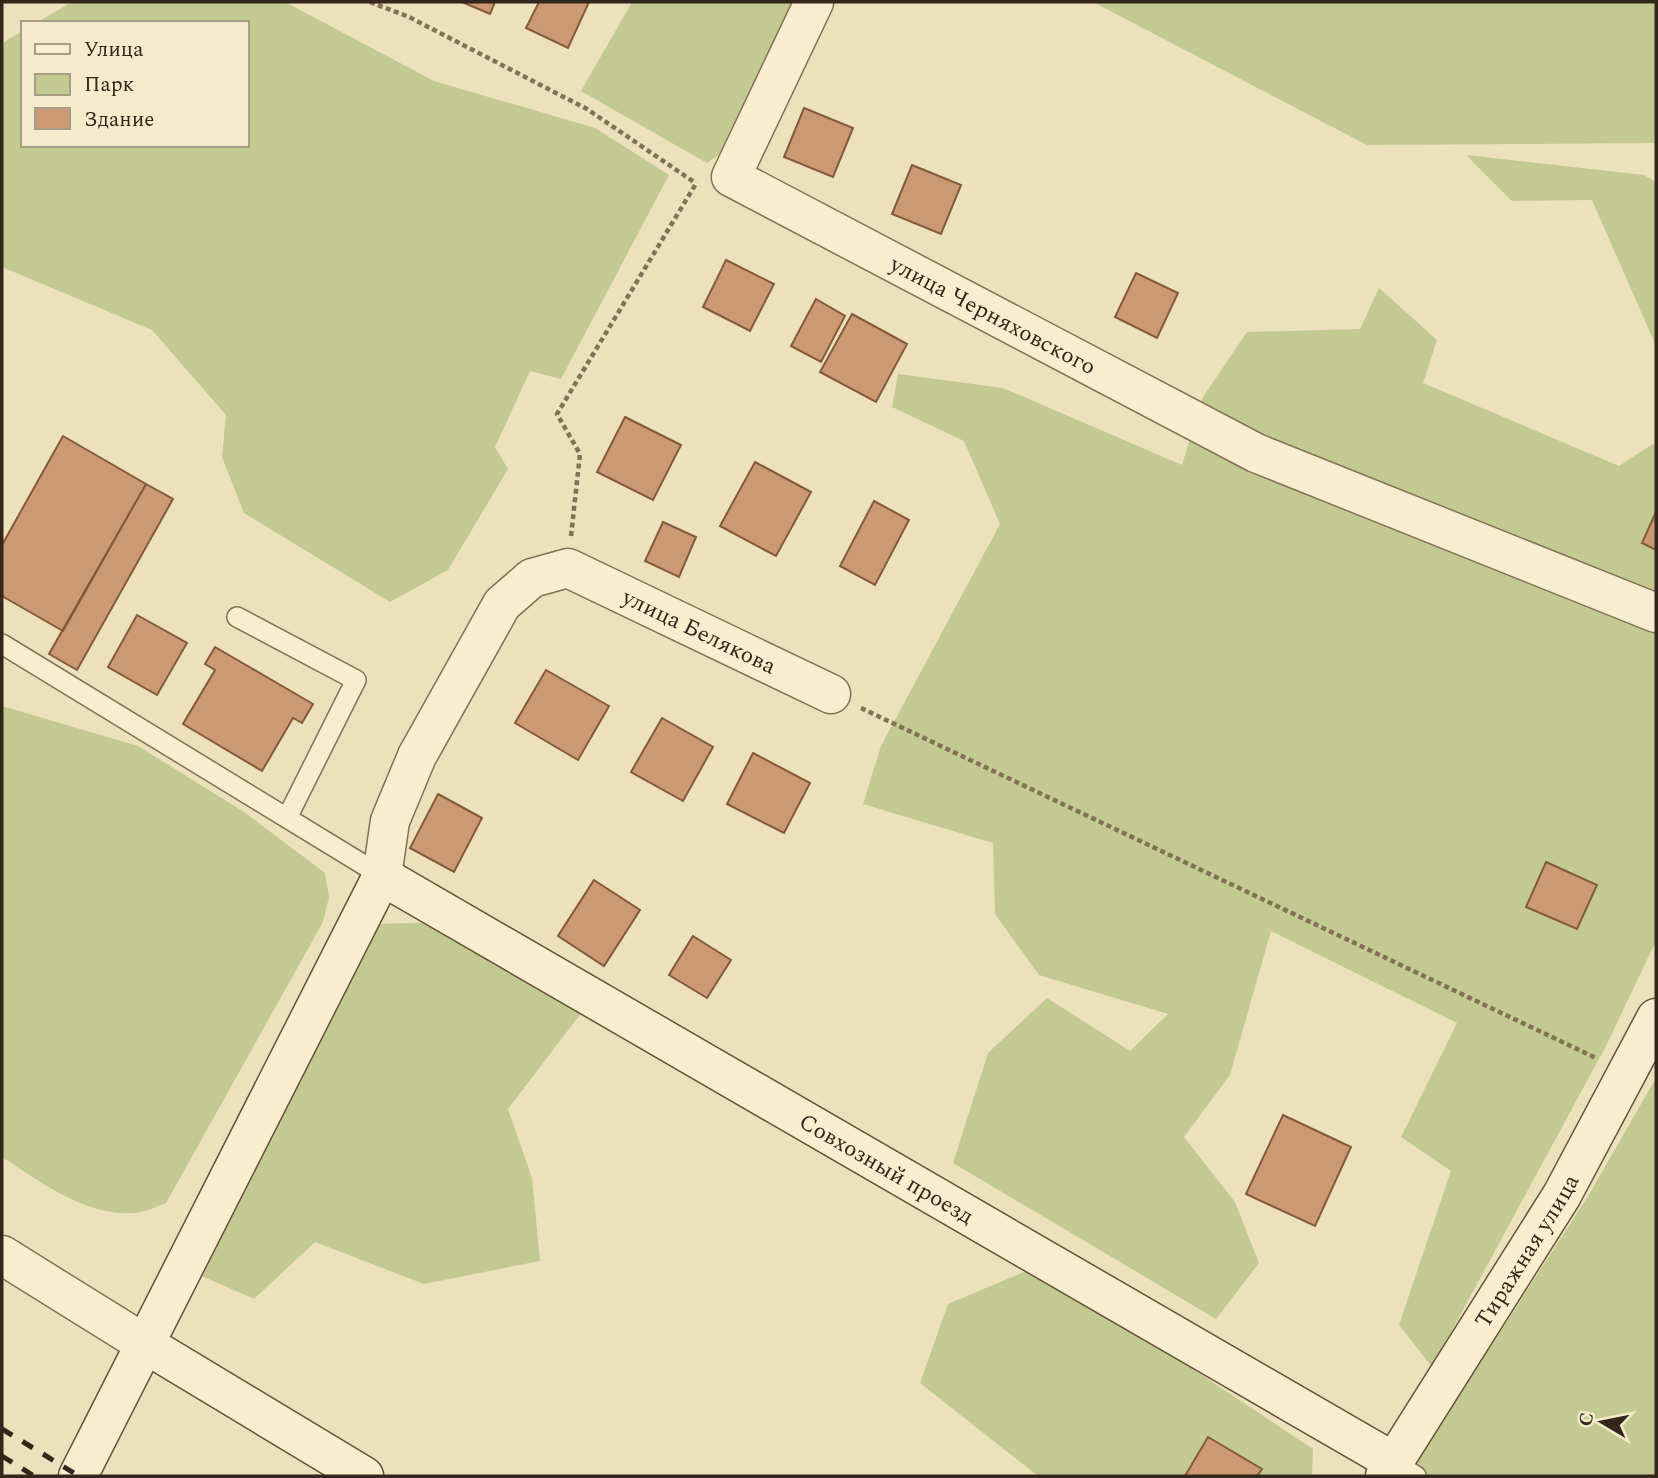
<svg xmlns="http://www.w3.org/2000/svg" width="1658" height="1478" font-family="Spectral,serif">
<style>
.green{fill:#c2ca91}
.building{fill:#cb9972;stroke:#835a3c;stroke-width:2}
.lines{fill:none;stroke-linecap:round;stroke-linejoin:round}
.service-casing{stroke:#847056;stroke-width:22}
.minor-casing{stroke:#847056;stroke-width:41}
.secondary-casing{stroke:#665139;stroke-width:41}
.path{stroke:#847056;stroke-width:4.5;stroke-dasharray:5 3.5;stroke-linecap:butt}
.service{stroke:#f8edcf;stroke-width:19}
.minor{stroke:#f8edcf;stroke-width:38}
.secondary{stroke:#f8edcf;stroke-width:38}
.rail{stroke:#33271b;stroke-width:5;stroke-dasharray:12 12;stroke-linecap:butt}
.labels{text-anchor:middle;stroke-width:6;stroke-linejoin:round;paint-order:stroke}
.street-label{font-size:23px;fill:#33271b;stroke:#f5eacb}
</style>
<rect width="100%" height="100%" fill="#ede0bc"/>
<!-- green -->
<path class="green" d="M72,2H285L434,81L595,128L669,175L561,379L530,371L495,447L508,469L448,570L390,602L244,513L222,457L226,415L152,330L2,267V50L4,42L23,31V145H247V23H36Z
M632,2H797L729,148L707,163L581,91Z
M1093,2H1656V143L1367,145Z
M1466,155L1644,175L1656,182V346L1592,200L1512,201Z
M1379,288L1437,340L1423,383L1619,466L1656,442V941L1606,1046L1432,1367L1399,1325L1451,1171L1401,1137L1457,1023L1271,931L1230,1075L1184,1137L1235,1202L1259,1263L1216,1319L953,1163L988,1053L1047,998L1130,1051L1168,1014L1039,975L995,914L993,843L863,804L881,746L1000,524L964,441L892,407L898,374L1003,388L1182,465L1203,397L1247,332L1360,329Z
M2,706L138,746L244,812L325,873L329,897L323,922L166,1203C156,1207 145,1212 135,1213C86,1217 41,1182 2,1157Z
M444,922L582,1012L508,1109L532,1178L540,1261L424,1284L315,1242L254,1299L195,1273L378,924Z
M1656,1078V1476H1407L1590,1193Z
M1038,1266L1313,1449L1312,1476H1038L920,1383L948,1304Z"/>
<!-- building -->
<path class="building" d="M462,2H495L490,14Z
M539,2H589L568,48L526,28Z
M804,108L853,128L833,177L784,157Z
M912,165L961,185L941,234L892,214Z
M726,260L774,284L750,331L703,307Z
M1136,273L1178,293L1157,338L1115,317Z
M816,299L845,316L821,362L791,346Z
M852,314L907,344L876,402L820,372Z
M625,417L681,445L653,500L597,472Z
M63,436L146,484L63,631L2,596V545Z
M755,462L811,492L776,556L720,526Z
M146,484L173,499L77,670L49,654Z
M874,501L909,520L875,585L840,566Z
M1656,512V550L1642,543Z
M663,522L696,537L679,577L645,561Z
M137,615L187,643L157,695L108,667Z
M215,647L313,704L302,723L293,718L262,771L183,724L215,670L205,664Z
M546,670L609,706L578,760L515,723Z
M662,718L713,747L683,801L631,772Z
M753,753L810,783L784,833L727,804Z
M438,794L482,818L454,872L410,848Z
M1546,862L1597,885L1577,929L1526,907Z
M594,880L640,910L604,966L558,936Z
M693,936L731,960L707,998L669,975Z
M1283,1115L1351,1147L1315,1226L1246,1194Z
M1208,1437L1262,1469L1257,1476H1185Z"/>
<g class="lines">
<!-- service casing -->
<g class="service-casing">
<path id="service" d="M237,617L356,680L287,818
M2,644L382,876
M1394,1462L1416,1476"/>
</g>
<!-- minor casing -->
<g class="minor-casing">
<g id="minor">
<path id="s1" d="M814,2L731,177L1256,453L1656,613"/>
<path id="s2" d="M382,876L390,821L417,756L502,604L532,578L568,568L831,694"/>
<path d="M2,1255L145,1344"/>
</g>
</g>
<!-- secondary casing -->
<g class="secondary-casing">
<g id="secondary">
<path d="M145,1344L364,1476"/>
<path id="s3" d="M78,1476L382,876L1394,1462"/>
<path id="s4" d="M1385,1476L1562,1195L1656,1018"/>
</g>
</g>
<!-- path -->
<path class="path" d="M370,2L409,17L587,109L694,182
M571,536L580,454L557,414L697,182
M861,708L1596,1058"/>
<!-- service -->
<use href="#service" class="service"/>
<!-- minor -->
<use href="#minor" class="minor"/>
<!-- secondary -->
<use href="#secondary" class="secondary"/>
<!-- rail -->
<path class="rail" d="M2,1429L79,1476
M2,1456L34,1476"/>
</g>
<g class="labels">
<!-- street labels -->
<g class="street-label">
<text dy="8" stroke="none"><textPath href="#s1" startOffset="490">улица Черняховского</textPath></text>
<text dy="8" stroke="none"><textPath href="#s2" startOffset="523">улица Белякова</textPath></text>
<text dy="8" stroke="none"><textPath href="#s3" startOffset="1256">Совхозный проезд</textPath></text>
<text dy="8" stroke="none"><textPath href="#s4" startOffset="266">Тиражная улица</textPath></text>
</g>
</g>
<!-- border -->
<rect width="1658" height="1478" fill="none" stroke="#33271b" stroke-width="7"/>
<!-- legend -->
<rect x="21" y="21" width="228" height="126" fill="#f5eacb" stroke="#a79c85" stroke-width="2"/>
<rect x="35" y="44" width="35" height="10" fill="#f8edcf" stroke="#a79c85" stroke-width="2"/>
<text x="84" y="56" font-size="21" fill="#33271b">Улица</text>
<rect x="35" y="74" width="35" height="21" fill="#c2ca91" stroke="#a79c85" stroke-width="2"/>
<text x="84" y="91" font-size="21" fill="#33271b">Парк</text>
<rect x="35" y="108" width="35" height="21" fill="#cb9972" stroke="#a79c85" stroke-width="2"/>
<text x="84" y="126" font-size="21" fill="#33271b">Здание</text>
<!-- north arrow -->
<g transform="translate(1602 1422) rotate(280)" stroke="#f5eacb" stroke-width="5" paint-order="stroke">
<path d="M0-5L12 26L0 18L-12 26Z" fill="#33271b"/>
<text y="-10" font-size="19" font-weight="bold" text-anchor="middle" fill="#33271b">С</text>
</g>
</svg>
